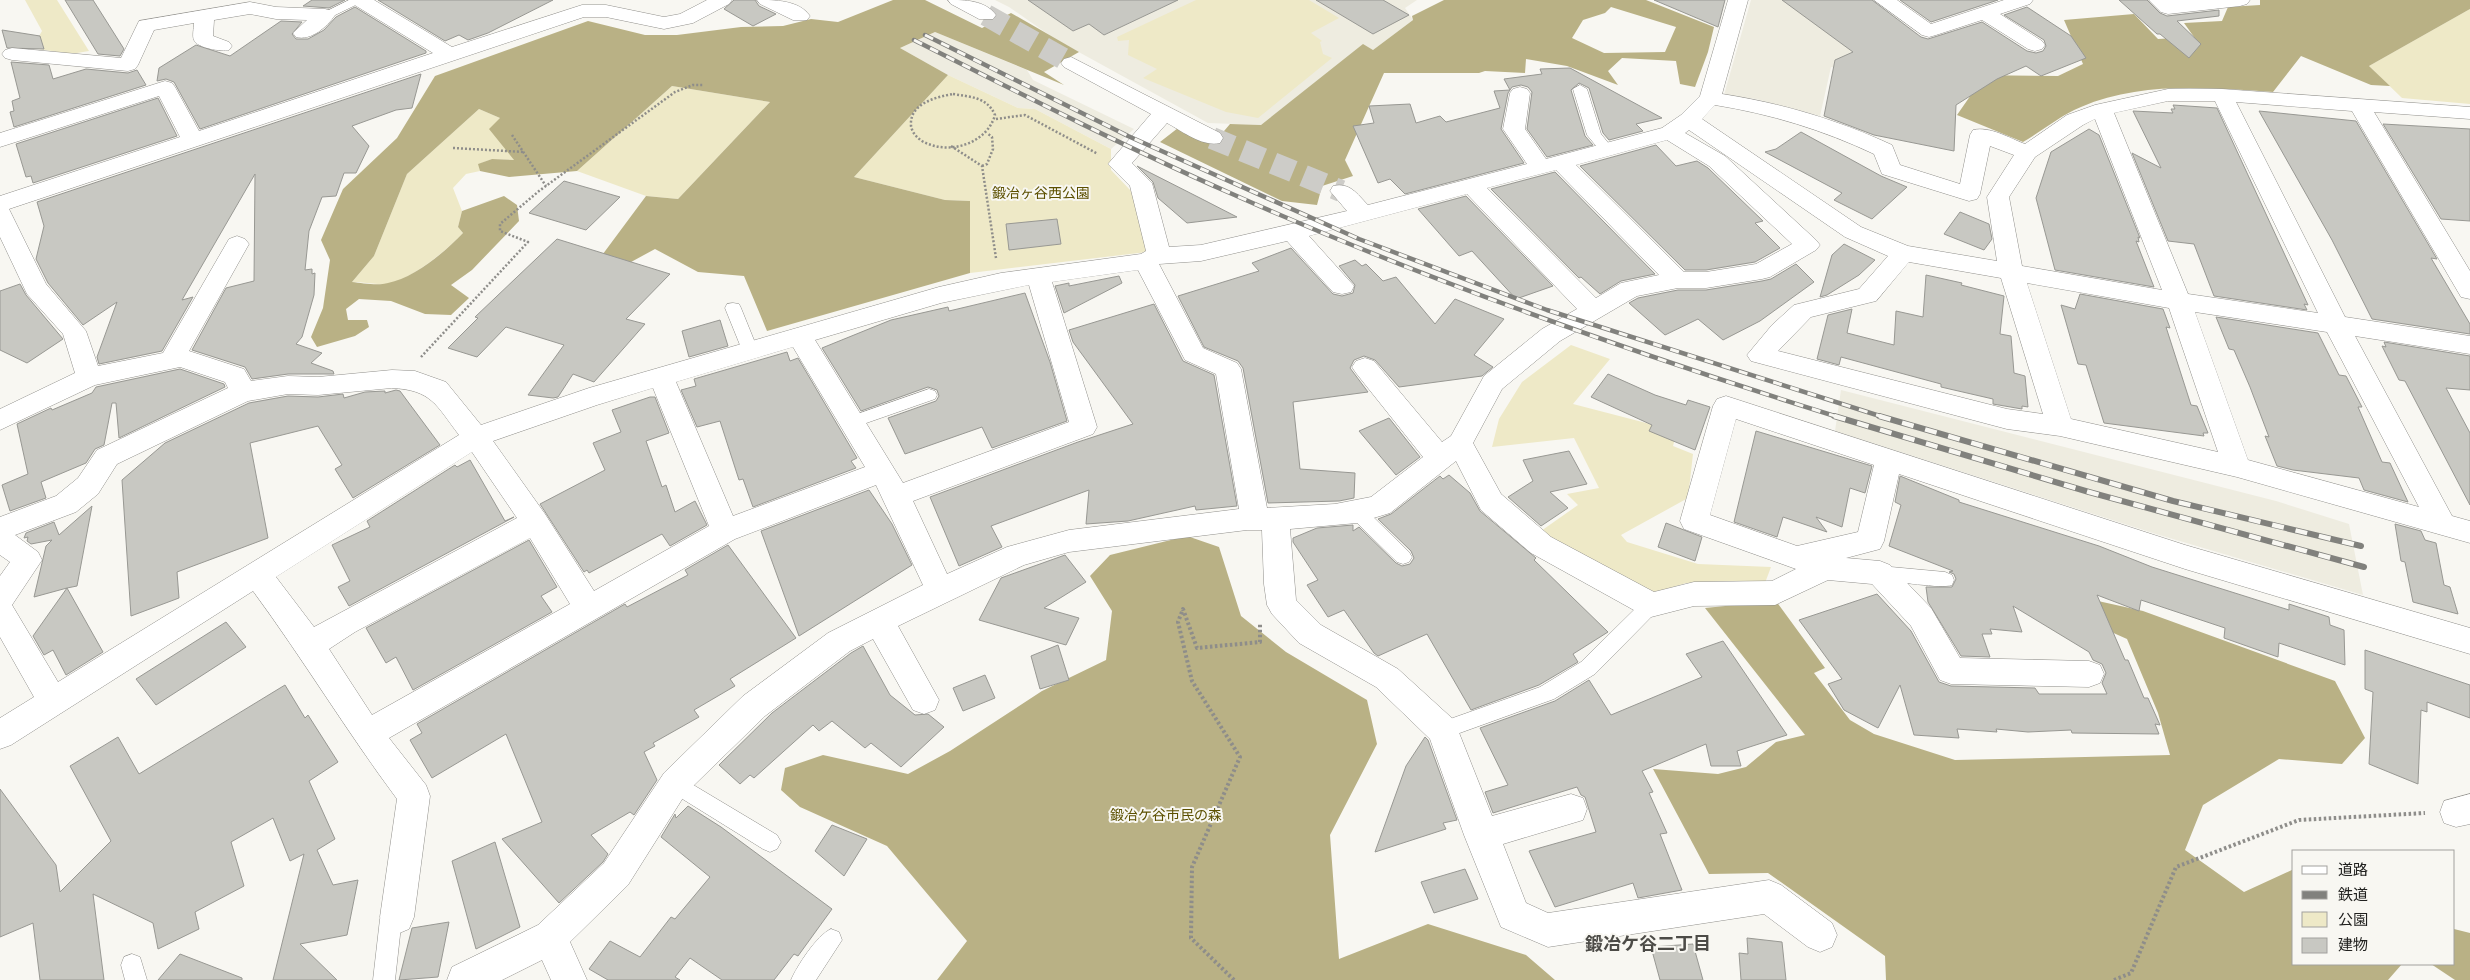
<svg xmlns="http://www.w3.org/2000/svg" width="2470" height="980" font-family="Overpass,'Noto Sans JP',sans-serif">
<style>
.built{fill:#eeece0}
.green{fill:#eee9c7}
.forest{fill:#b9b185;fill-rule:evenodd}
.building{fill:#c8c8c2;stroke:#989893}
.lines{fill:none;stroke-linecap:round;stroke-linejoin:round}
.minor-tunnel{stroke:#cdccc8;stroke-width:22;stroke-dasharray:22 11;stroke-linecap:butt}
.service-casing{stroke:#91908c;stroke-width:1}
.minor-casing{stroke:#91908c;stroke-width:1}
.path-far1{stroke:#8e8d8a;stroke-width:2.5;stroke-dasharray:2 2;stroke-linecap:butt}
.path{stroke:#8e8d8a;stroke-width:4;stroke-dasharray:2.5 2.5;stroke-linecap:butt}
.service{fill:#fff;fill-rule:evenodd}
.minor{fill:#fff;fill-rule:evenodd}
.rail-far1-casing{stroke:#81817d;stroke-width:4.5}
.rail-casing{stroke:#81817d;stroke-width:6}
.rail-far1{stroke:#f8f7f2;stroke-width:3;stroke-dasharray:9;stroke-linecap:butt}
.rail{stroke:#f8f7f2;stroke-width:4.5;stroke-dasharray:12;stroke-linecap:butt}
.labels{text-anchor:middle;stroke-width:4;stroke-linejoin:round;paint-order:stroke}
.park-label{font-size:14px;fill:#5c5000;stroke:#f8f7f2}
.near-neighbourhood-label{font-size:18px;font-weight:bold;fill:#4c4b47;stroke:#f8f7f2}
</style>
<rect width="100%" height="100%" fill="#f8f7f2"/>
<!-- built -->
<path class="built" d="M995,0H1417L1405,8L1413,20L1373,50L1363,45L1261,125L1208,123L1055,39L1009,7Z
M1751,0H1845L1881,79L1831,67L1820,116L1756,99L1724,95Z
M935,32L1027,70L1033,80L1134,129L1111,149L1035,109L1018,108L948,75L900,48Z
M1841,390L2276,501L2349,524L2363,595L2156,534L1835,431Z"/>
<!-- green -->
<path class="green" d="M25,0H57L89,51L71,54L32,48L42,31Z
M1196,0H1309L1339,18L1311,33L1322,41L1320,42L1323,54L1332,58L1258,118L1226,112L1143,78L1157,69L1128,55L1129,40L1118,41L1117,37Z
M2470,9V104L2402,98L2369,66Z
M948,75L1018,108L1035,109L1111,149V170L1132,192L1147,252L970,273V201L945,200L854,177Z
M672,86L770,102L678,199L646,196L577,171Z
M479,109L500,118L514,160L492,159L479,164L480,171L466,174L453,188L462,211L458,227L463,233C447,250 411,280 387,284C376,285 363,282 352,282L374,256L407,174Z
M1571,345L1610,359L1573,404L1677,431L1673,446L1693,454L1688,498L1621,535L1627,542L1698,564L1771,567L1765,583L1742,581L1686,583L1651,594L1624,582L1541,531L1578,505L1567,494L1599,488L1574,438L1492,447L1499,419L1522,382Z"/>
<!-- forest -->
<path class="forest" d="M893,0H925L982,28L1011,13L1079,52L1044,72L1064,85L935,32L900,48L948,75L854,177L945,200L970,201V273L767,331L744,276L698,272L655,249L574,293L646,196L678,199L770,102L672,86L577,171L509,177L480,171L478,164L492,159L514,160L489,129L500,118L479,109L407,174L374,256L352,282C362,283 378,286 388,283C414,278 445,252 463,233L458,227L462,211L504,196L517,205L519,221L472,270L451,285L469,298L451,315L425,314L391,301L359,299L346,309L348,320H367L369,327L355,336L317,347L311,337L323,308L330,260L321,240L343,189L397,138L435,76L588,21L645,35H677L741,27L783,26L811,19L838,22Z
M1444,0H1646L1714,27L1708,52L1695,87L1680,84L1676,61L1622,58L1608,71L1618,85L1567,66L1526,59L1525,73L1485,71L1479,73H1384L1345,160L1353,176L1322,186L1317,205L1282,201L1160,142L1178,128L1213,144L1230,124L1261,125L1363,44L1373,50L1413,20L1412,16ZM1611,7L1676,27L1665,52L1604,53L1572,38L1583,20L1605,13Z
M2260,0H2470V9L2369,66L2390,86L2371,85L2301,56L2273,92C2209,88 2141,81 2081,107C2061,115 2042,131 2023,142L1957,115L1973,92L1964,75L2058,76L2083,64L2064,20L2134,14L2158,39L2194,37L2184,23L2222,21L2228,7L2260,5Z
M1187,536L1219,547L1241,616L1286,652L1367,700L1377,744L1330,835L1339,959L1428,924L1526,955L1555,980H937L967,941L887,846L800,807L781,790L785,768L823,755L908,774L950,751L1042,691L1106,660L1112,611L1090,576L1110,555Z
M2080,597L2143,611L2335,681L2365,738L2342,764L2279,759L2203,805L2185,850L2244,892L2294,869V964H2402L2388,980H1886L1885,956L1768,873L1709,874L1653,769L1718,774L1746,767L1776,742L1805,735L1705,608L1776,601L1825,668L1814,673L1850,720L1874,734L1955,760L2170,755L2158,713L2127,639L2053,606Z
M2454,929L2470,933V980H2455L2431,964H2454Z"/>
<!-- building -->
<path class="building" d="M65,0H93L124,49L120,56L98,54Z
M312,0H345L329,8L303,6Z
M378,0H553L488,33L468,40L459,35L445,41Z
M734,0H755L759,6L776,14L753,26L724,9Z
M1028,0H1178L1104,35L1089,24L1073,31Z
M1316,0H1383L1409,15L1373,34Z
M1654,0H1725L1718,27Z
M1782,0H1872L1921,37L1928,39L1982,22L2027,51L2036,53L2043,51L2046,46L2044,40L2004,15L2027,7L2071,36L2086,58L2041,76L2026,66L1997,79L1956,105L1954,151L1874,135L1824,116L1835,60L1853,52Z
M1900,0H1998L1931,22Z
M2119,0H2147L2160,13L2167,16L2219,10V16L2177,21L2201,44L2189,58L2160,34H2157Z
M355,7L426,51V53L200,129L174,82L166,79L157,81L159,68L196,45L230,56L281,21L302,22L292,34L296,39H308L324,30L336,17Z
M2,30L40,36L44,49L7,48Z
M11,62L49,65L53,79L86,69L128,73L137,70L146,85L14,127L10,112L14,111L12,101L20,98Z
M1570,68L1662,118L1636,124L1643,131L1609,140L1603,133L1589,88L1579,83L1571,90L1585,136L1593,145L1547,157L1527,129L1532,92L1528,87L1521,85L1512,87L1508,93L1501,129L1524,163L1405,194L1390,179L1378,183L1353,126L1374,123L1369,106L1410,104L1416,123L1440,116L1446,122L1500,108L1494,91L1510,90L1504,79L1542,74L1540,69Z
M421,74L412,108L396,110L352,126L369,146L356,173H344L336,196L322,197L309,231L305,270L312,269V274L315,273L314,295L302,337L296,344L322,353L311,363L333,371L334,374H288L252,379L245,367L192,350L226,288L254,281L255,174L182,300L193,297L162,351L99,364L97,357L117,302L83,325L48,283L36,259L44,226L37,202Z
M158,98L177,136L33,183L31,176L26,177L16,144Z
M2173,105L2217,108L2308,305L2304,304L2307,310L2214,296L2194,244L2168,241L2132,153L2161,168L2133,111L2173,113L2171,109H2175Z
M2259,111L2356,121L2437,259L2431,258L2470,324V334L2372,319L2332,240Z
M2383,124L2470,129V221L2441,219Z
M2089,129L2099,135L2140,238L2138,237L2139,242L2136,241L2154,287L2055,270L2036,198L2051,152Z
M1801,132L1881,176L1907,187L1872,219L1834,200L1842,193L1765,152L1776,149Z
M1656,145L1676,166L1697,161L1708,168L1763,221L1755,223L1780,248L1755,262L1706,270H1685L1580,166Z
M1137,166L1200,198L1237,217L1187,223L1158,198L1153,182Z
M1555,172L1655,274L1621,281L1600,294L1581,277L1579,278L1491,189Z
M564,181L620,197L586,230L529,213Z
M1466,196L1553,286L1516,299L1472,251L1459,256L1418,209Z
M1960,212L1989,224L1992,239L1984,250L1944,234Z
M1057,219L1061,244L1009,250L1006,224Z
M557,239L670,274L626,319L645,324L594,382L573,374L558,397L553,398L528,395L564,345L506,327L477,357L448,348L478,318L475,317Z
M1844,244L1875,260L1859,275L1827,295L1820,297L1832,255Z
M1291,248L1333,294L1342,296L1353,293L1355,285L1339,266L1355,260L1362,266L1366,264L1383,281L1396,277L1435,324L1455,299L1504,319L1474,355L1493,367L1482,376L1399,387L1375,360L1364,356L1354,360L1350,368L1368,392L1293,402L1300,469L1355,473L1354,498L1339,501L1268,503L1243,368L1238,361L1204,347L1178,296L1259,271L1252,263Z
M1796,264L1814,282L1760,321L1723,340L1698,319L1665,335L1629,303L1638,298L1678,290H1706L1762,281L1771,279Z
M1926,275L1962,283L1961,285L2004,296L2000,334L2011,336L2014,373L2025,376L2028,407L2022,406V409L1993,404V399L1941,387V384L1841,357L1839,365L1817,359L1828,315L1852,309L1847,333L1894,345L1896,311L1923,317Z
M1119,276L1122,283L1064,313L1055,286L1069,283V286Z
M20,284L26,295L63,339L27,363L0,350V291Z
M1025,293L1050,362L1067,421L992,448L982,427L905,454L888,418L936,401L939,396L937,390L928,387L861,411L822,348L891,320L948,307L949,311Z
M2080,294L2163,309L2170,328L2166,327L2191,405L2197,406L2208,433H2203L2204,436L2104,423L2086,365L2078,364L2061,305L2075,309Z
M1154,304L1183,361L1214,375L1237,506L1196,510L1195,506L1128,521L1086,524L1089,490L991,526L1002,547L959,566L930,497L1078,442L1133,424L1073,342L1069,330Z
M2216,317L2318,333L2339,375L2346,376L2362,407H2358L2382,462L2390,463L2408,502L2364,490L2359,478L2293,470L2277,466L2265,436L2269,437L2250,387L2234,350L2229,349Z
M720,320L728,346L689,357L682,331Z
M2384,342L2470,356V390L2446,388L2470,433V505L2405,381L2399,380L2382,346L2386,347Z
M787,352L790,361L798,358L857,458L851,461L856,468L753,507L743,479L739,480L720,421L697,427L681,390L696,386L694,379Z
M180,369L224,384L225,387L119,438L116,403H112L104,445L95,449L86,463L41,482L46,498L10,511L2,485L28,474L17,424L51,408L52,410L92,393L96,387Z
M1608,374L1655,395L1686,405L1688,400L1710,407L1695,450L1649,431L1652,425L1591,397Z
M396,390L400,391L440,445L353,498L335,469L342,465L318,426L250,443L268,538L177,572L179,598L131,616L122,480L165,443L249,403L288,396L318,397L343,394L344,398L365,392L385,391V393Z
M650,397H655L669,433L646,441L662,487L666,485L675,512L695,501L707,525L670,546L662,534L589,573L587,570L584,572L540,504L605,470L593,443L621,432L612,410Z
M1389,418L1420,457L1396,475L1359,431Z
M1756,431L1872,466L1865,493L1850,488L1842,527L1816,517L1827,532L1783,517L1777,537L1734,522Z
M1569,451L1587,484L1550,492L1568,508L1541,526L1508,497L1533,481L1523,460Z
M470,460L505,521L514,517L349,606L338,587L350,581L332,545L370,527L367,521L455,465L457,467Z
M1449,475L1470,493L1480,511L1536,558L1534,560L1608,632L1573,654L1578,662L1539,685L1471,710L1427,634L1378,656L1374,653L1344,610L1328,617L1307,585L1318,580L1293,542V538L1317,528L1353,525V531L1359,527L1396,563L1402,566L1410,564L1414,558L1411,551L1378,519L1391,514L1440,476L1443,479Z
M1900,476L1959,500V502L2099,546L2152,567L2289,610V604L2329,617L2330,625L2344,630L2345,665L2279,643L2278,657L2224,638L2225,628L2141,600L2139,611L2097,595L2125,660H2128L2144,698H2148L2160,725L2155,724L2159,734L2072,733L2071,730L2028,732L1996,729L1997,732L1957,729L1959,738L1914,735L1900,685L1878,728L1844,710L1828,684L1842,679L1799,620L1877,594L1911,631L1939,682L1951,686L2035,688L2039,694H2107L2102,683L2106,673L2102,664L2093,660L2089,652L2013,606L2022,632L1990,629L1992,634H1982L1990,657L1961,656L1928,602L1926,587H1952L1956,579L1954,574L1949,572L1953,571L1889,546L1901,505L1895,502Z
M869,490L892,524L912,565L799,636L761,531Z
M92,506L77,586L67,588L103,652L66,675L53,650L44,655L33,636L67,588L34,597L46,546L52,540L31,544L27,541L28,537L24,538L26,533L54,522L59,535Z
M1666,523L1702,537L1695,561L1658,547Z
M2395,524L2421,531L2425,540L2436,543L2444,585L2450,587L2458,614L2413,602L2405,562L2401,561Z
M529,540L557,587L541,596L552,612L413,690L396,657L386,663L366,628Z
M728,545L796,638L730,679L735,686L694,710L699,717L653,743L655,746L644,752L657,780L634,815L630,812L591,835L608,854L603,862L559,903L502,839L542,822L506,734L432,778L410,740L422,733L417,724L625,604L627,607L688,575L685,570Z
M1065,555L1086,582L1044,608L1079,618L1066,645L979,620L1001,578Z
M226,622L246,647L156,705L136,679Z
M1723,641L1787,735L1737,751L1741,766H1711L1706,744L1642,771L1653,792L1649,793L1667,833L1660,834L1682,890L1638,898L1633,883L1555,907L1529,851L1596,832L1585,797L1581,795L1577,787L1493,813L1485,792L1508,785L1480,728L1555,701L1589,680L1611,715L1702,677L1686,654Z
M1058,645L1069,680L1040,689L1031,656Z
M863,646L890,695L915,715L928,714L944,727L901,767L871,743L865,748L832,721L819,731L813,725L754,778L750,775L740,784L719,765L772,713L851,653Z
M2365,650L2470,685V718L2427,702V712L2421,710L2418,784L2369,764L2373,692L2365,689Z
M985,675L995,698L963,711L953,688Z
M285,685L305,718L308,715L338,762L309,781L335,839L317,850L333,885L358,880L347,935L300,944L337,980H273L304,854L290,861L273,818L231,842L244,886L195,912L199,929L158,949L153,923L93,894L104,980H40L33,923L0,937V789L56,865L60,892L111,841L70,766L118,737L139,774Z
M1425,737L1428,740L1457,820L1443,823L1446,829L1375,852L1406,766Z
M688,806L721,827L832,909L798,956L794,954L774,980H722L690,958L675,977L680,980H608L589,969L610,941L640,957L671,917L675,919L710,877L661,837L675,814L676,818Z
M832,825L867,839L844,876L815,851Z
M495,842L520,927L476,949L452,861Z
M1465,869L1478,899L1434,913L1421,882Z
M449,922L438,977L399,980L412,928Z
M1747,938L1782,942L1786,980H1741L1739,953L1748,954Z
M1693,944L1703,980H1660L1651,947Z
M180,954L242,978V980H158Z"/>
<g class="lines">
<!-- minor-tunnel -->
<path class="minor-tunnel" d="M986,15L1071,63
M1212,138L1341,191"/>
<!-- service casing -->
<g class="service-casing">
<path id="service" d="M349,0H366L329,18L325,19L319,15Z
M1580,85L1587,89L1601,134L1614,150L1612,153H1602L1587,135L1573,89Z
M733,303L739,304L741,308L758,350L756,354H744L742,350L725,308L727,304Z
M929,389L935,391L937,395L935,399L852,428L846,426L844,422L846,418Z
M1357,505L1363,507L1409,552L1412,557L1409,562L1403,564L1397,562L1351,517L1348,512L1351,507Z
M1880,566L1945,572L1952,575L1954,580L1952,585C1942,589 1894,581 1880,580L1874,578L1871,573L1874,568Z
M1651,597L1658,600L1660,605L1658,610L1595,674L1554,699L1443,739L1436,736L1433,730L1436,724L1540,687L1581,662L1644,600Z
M675,774L777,835L781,842L777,849L770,852L763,849L668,790L665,783L668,776Z
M397,906L405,909L408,917L405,925L401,926L395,980H373L380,919L383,911Z
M831,929L839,932L842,940L816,980H791C797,966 817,935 831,929Z
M132,954L140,957L147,980H125L121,965L124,957Z"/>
</g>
<!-- minor casing -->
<g class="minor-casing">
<path id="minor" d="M350,0H374L452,47L582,5H606L664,17L680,14L707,0H732L729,4L693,23L664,29L606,17H584L9,209L46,284L86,331L98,366L163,353L229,239L237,236L245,239L249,244L189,351L244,369L251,381L288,376L318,377L392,370L415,371L446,382L481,425L589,388L939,287L1001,273L1141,254L1146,251L1130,186L1108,164L1151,114L1064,67L1061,63L1064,59L1071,57L1220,133L1223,138L1220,143C1202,147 1182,131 1167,123L1132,163L1152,183L1169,247L1201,245L1347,211L1330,191L1333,186C1350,182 1357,194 1368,205L1527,164L1503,129L1510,93L1513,89L1520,87L1527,89L1530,93L1525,129L1546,159L1662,128L1681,115L1700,96L1728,0H1748L1722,94C1781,103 1838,120 1892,145L1900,165L1960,184L1970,135L1973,130C1990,126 2009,138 2025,144L2067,115L2095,105L2168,89H2222L2470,107V119L2374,112L2470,271V299L2461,297L2352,111L2236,102L2345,317L2470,336V354L2355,336L2452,516L2470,521V543L2237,477L2060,436L2007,429L1751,361L1747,355L1772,325L1794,305L1859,289L1888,256L1845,237L1689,130L1685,133L1725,156L1816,240L1820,245L1816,250L1770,277L1762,279L1706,288H1678L1637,296L1560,341L1502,389L1473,443L1501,494L1551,537L1654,592L1694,582L1772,581L1796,569L1684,529L1680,521L1713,406L1717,399L1726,396L2185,545L2470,628V654L2185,569L1899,474L1884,541L1880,549L1846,558L1880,561L1890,565L1931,608L1960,658L2089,661L2100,665L2104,674L2100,683L2089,687L1951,684L1940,680L1911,626L1872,584L1828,580L1775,605L1694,606L1651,617L1641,614L1531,553L1481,510L1456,461L1390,513L1357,523L1290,529L1296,600L1321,625L1398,669L1454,720L1492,816L1571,794L1583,798L1587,809L1583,820L1503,844L1526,903L1548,913L1769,880L1781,885L1832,923L1837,935L1832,947L1820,952L1808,947L1764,914L1548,947L1501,927L1464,835L1430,739L1376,687L1299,643L1272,614L1267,605L1264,584L1262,530H1247L1069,552L1024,565L898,626L939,700L935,710L924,714L913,710L873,639L850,651L765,716L686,793L628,885L570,942L587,980H551L542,960L502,980H447L452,967L538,925L604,863L664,773L743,696L828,633L923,585L876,485L735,539L389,738L426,785L430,796L414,917L409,929L397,934L385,929L380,917L397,799C347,732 303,659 253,591L11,745L0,749V718L34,697L0,637V576L10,562L0,555V517L56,496L78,478L97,450L228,388L225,382L180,367L95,385L0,430V409L75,373L63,334L27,294L0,237V196L180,137L159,96L0,147V133L165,81L172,83L175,87L199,131L433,53L353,4ZM2168,101H2215L2318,313L2188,294L2114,113ZM1715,105C1771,114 1823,130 1874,154L1882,174L1969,201L1977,199L1980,194L1990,146L2014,155L1987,197L1997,261L1908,246L1861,227L1702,119ZM2095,119L2162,290L2022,266L2009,197L2035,157L2083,125ZM1667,140L1709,166L1792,244L1756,264L1706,272H1684L1576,165ZM1556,170L1659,275L1621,283L1596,298L1487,188ZM1467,194L1577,309L1542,329L1484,376L1451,436L1442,442L1374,361L1365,358L1356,361L1352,367L1356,373L1423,457L1371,497L1335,504L1267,508L1241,369L1237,363L1203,348L1159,264L1201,261L1287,241L1333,292L1342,294L1351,292L1354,286L1309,236ZM1909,262L2001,278L2043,414L2007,409L1778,351L1811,317L1876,301ZM1138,270L1185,360L1216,374L1239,509L1069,530L1007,547L947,574L913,501L1093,434L1097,427L1052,282ZM2027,283L2169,308L2218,452L2071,419ZM1029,285L1069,422L903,483L815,340L941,303ZM2195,312L2327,332L2419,507L2248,460ZM793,347L865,467L733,516L676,382ZM392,388C432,390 436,405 459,435L58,682L12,605L42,560L38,552L15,535L76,512L98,494L117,464L248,401L288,394L318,395ZM653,388L709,526L594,591L545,514L493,441L597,405ZM1736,419L1874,465L1858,532L1797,546L1710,515ZM472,452L517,518L314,627L276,577ZM530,538L570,604L372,715L329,649L355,632Z
M757,0C775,0 799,0 810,16L807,20H793L760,4Z
M948,0C965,0 985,0 996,15L993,19H979L951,4Z
M1874,0H1897L1931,24L2004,0H2033L2030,4L2000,14L2042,41L2045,45L2042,49L2035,51L2028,49L1982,20L1936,35L1929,37L1922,35Z
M2149,0H2250L2247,4L2240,6L2168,14L2161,12Z
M250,2L276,7L325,9L332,11L335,15C327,27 311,41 296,37L293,33L307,20L276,19L250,14L214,20L213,36L229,42L232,46L229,50C222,52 197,48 194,40C192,36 194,28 194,23L154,30L138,65L135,69L128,71L12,60L5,58L2,54L5,50L12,48L121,58L139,21Z
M2470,794V824L2456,827L2444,823L2440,812L2444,801Z"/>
</g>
<!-- path-far1 -->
<path class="path-far1" d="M953,94C971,97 987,97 995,115C987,144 948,156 922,141C916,137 912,132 911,126C909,103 937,97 953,94Z
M996,119L1025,115L1098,154
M512,135L546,186
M951,146L982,166L996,258
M453,148L524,152
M982,166L987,164L993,149L992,137L987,133
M421,357L528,242L500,231V224L539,191L675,92L693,85H703"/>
<!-- path -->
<path class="path" d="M1234,980L1191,938L1192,867L1240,757L1192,681L1178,622L1183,609L1197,648L1260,642V624
M2114,980L2131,973L2176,867L2299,820L2425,813"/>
<!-- service -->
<use href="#service" class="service"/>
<!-- minor -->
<use href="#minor" class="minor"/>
<!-- rail-far1 casing -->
<g class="rail-far1-casing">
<path id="rail-far1" d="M925,35L1128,136L1359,239L1547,310L1883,417
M914,40C1019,93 1123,146 1230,193C1427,281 1633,353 1838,417"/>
</g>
<!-- rail casing -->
<g class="rail-casing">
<path id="rail" d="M1834,416L2089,492L2364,567
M1879,416L2173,501L2361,546"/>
</g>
<!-- rail-far1 -->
<use href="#rail-far1" class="rail-far1"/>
<!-- rail -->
<use href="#rail" class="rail"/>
</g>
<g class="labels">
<!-- park labels -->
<g class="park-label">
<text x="1041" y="198">鍛冶ヶ谷西公園</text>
<text x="1166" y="820">鍛冶ケ谷市民の森</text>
</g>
<!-- near-neighbourhood labels -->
<g class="near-neighbourhood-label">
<text x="1648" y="950">鍛冶ケ谷二丁目</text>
</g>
</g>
<!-- legend -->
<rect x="2292" y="850" width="162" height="115" fill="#f8f7f2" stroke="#a2a19e"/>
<rect x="2302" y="866" width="25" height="8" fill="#ffffff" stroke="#a2a19e"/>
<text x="2338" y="875" font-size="15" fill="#21211f">道路</text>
<rect x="2302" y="891" width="25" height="8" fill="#81817d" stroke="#a2a19e"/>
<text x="2338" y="900" font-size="15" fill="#21211f">鉄道</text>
<rect x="2302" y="912" width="25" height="15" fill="#eee9c7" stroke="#a2a19e"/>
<text x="2338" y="925" font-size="15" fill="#21211f">公園</text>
<rect x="2302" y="938" width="25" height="15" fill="#c8c8c2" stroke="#a2a19e"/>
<text x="2338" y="950" font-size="15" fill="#21211f">建物</text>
</svg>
